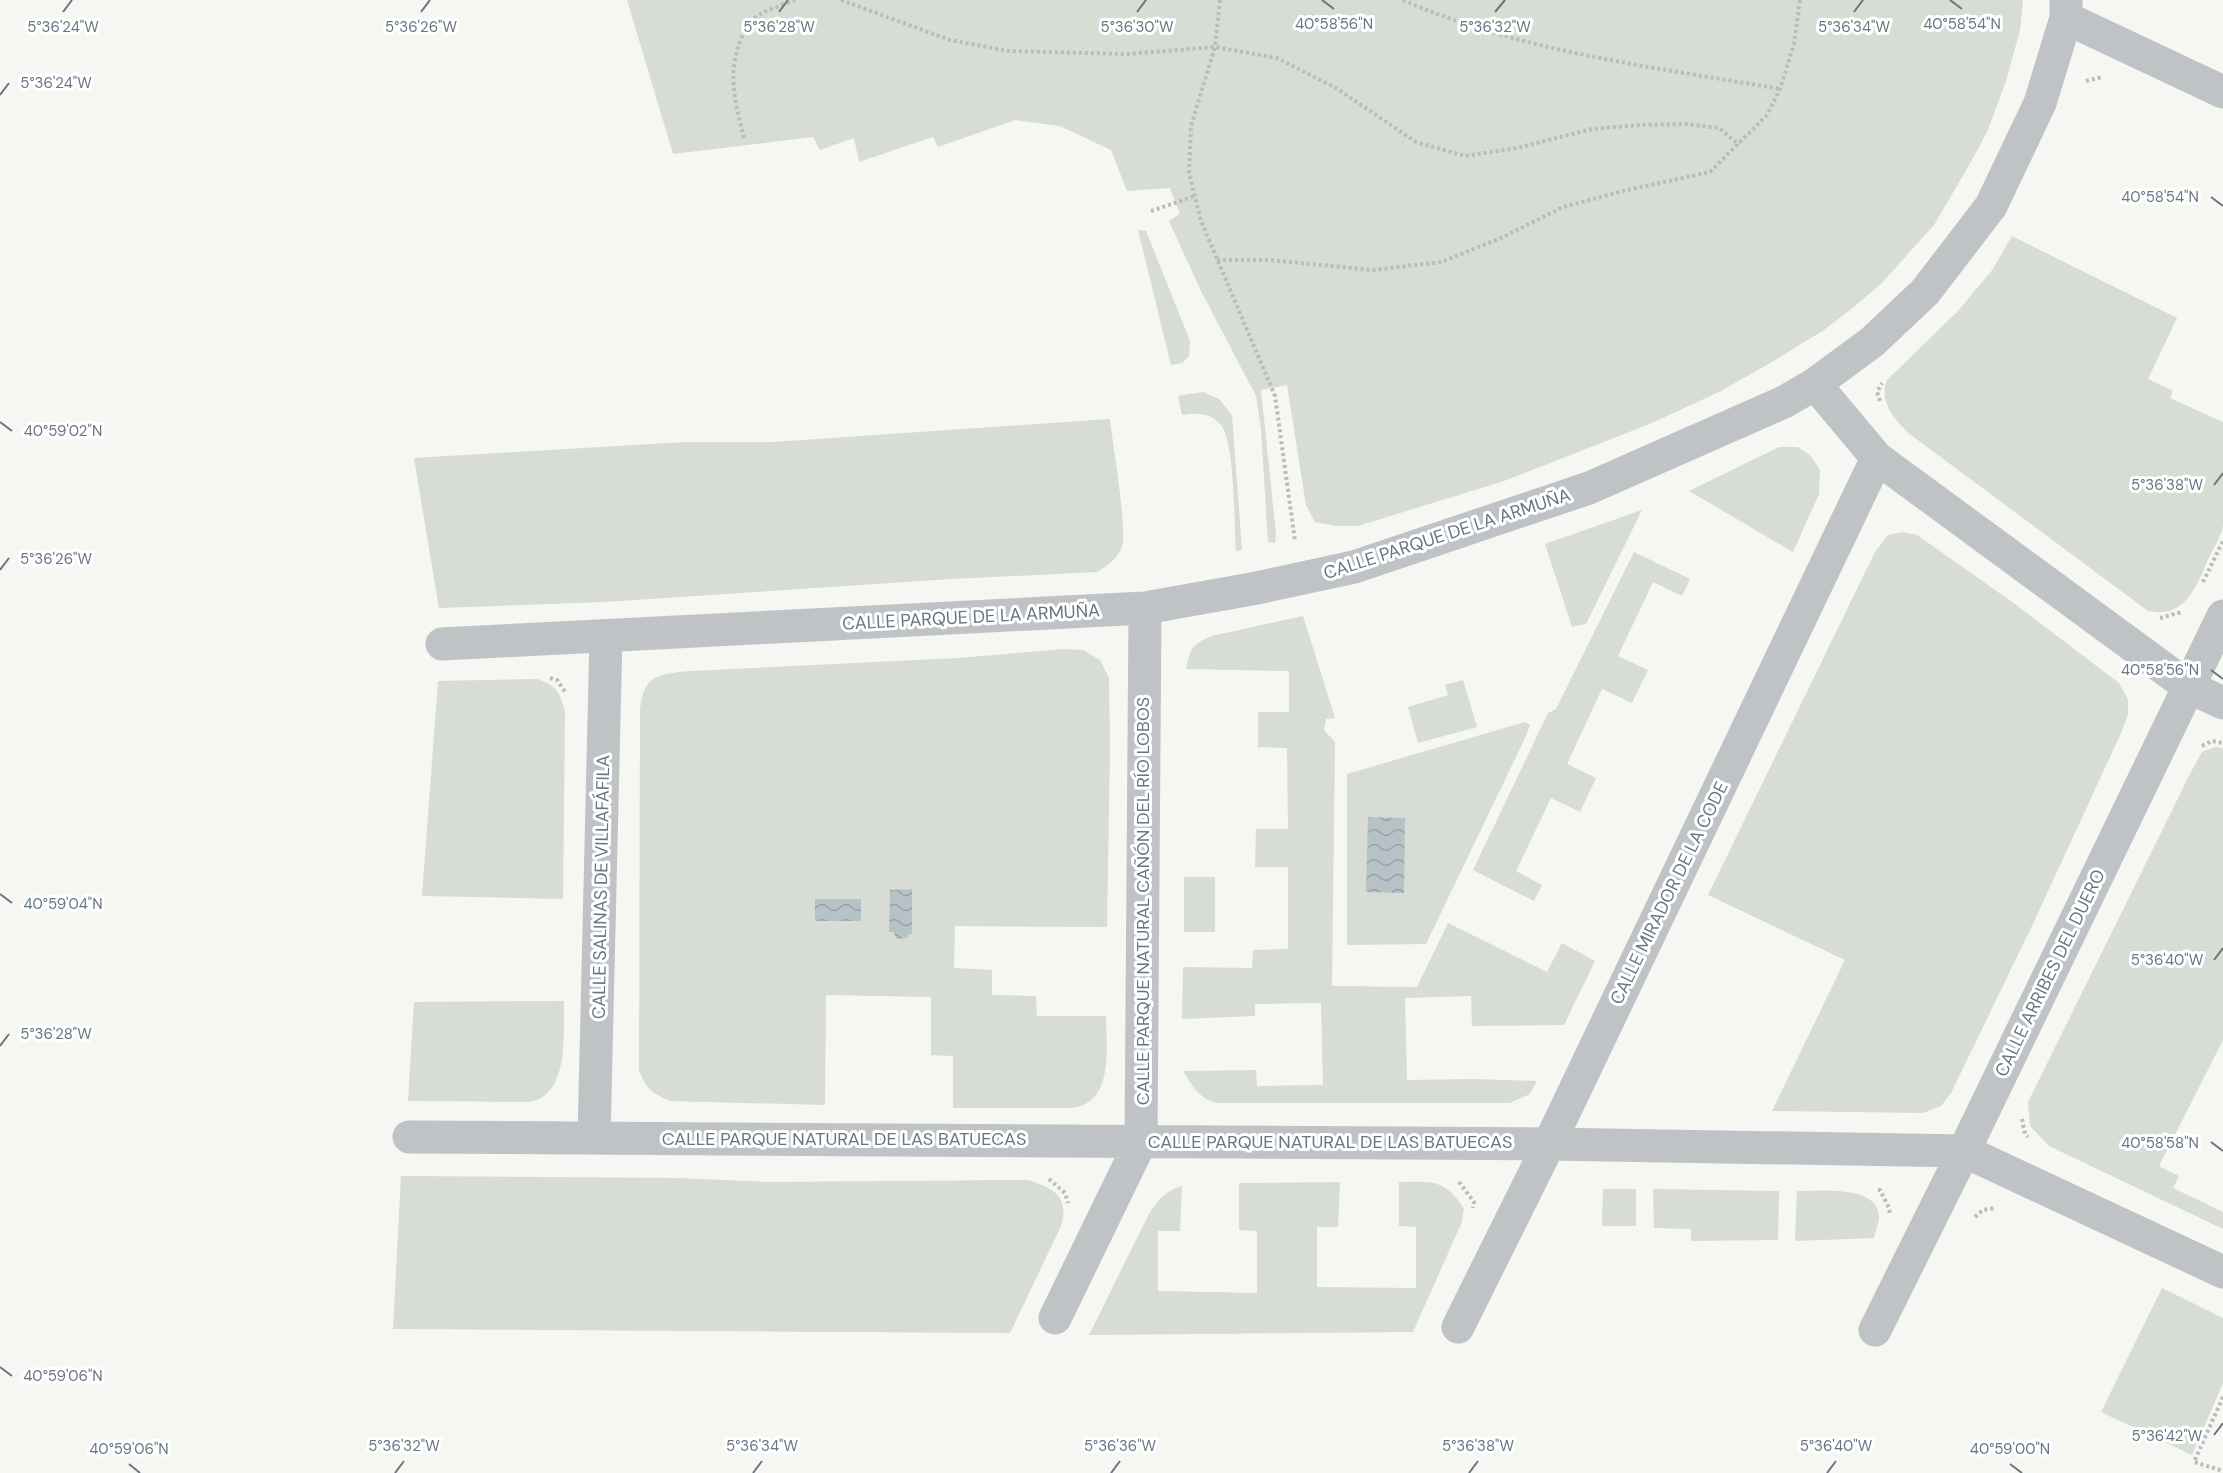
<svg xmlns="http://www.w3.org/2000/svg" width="2223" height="1473" font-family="'DM Sans',sans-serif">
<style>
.green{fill:#d7dcd4}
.water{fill:url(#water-waves)}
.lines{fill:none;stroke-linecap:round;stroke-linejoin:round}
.path{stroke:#b9bcbe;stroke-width:4;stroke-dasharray:3 3;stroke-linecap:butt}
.minor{stroke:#bfc3c6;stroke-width:33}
.ticks{fill:none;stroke:#667682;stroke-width:2}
.labels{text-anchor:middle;stroke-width:6;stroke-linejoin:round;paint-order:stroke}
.street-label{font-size:18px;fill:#667682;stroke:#fff}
.ticks-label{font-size:15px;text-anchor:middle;fill:#667682;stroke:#fff;stroke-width:6;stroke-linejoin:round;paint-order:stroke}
</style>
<defs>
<pattern id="water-waves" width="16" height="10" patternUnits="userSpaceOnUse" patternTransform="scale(1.5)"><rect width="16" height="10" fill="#b6c2c6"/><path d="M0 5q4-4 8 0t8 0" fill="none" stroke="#98a2a6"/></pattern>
</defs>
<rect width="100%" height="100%" fill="#f6f6f2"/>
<!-- green -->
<path class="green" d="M627,0H2023L2020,30L2006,81L1988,130L1972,160L1934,225L1880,285L1855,306L1824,330L1772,362L1721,391L1652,423L1504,481L1358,526H1336L1315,522L1306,505L1287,385L1261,390L1276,534L1275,543L1268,542L1261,429L1256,396L1201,291L1169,221L1180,214L1170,188L1127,191L1111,150L1060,126L1015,120L938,147L933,137L859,162L854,138L820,150L813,137L673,154Z
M1138,230L1146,231L1190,341L1189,356L1182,363L1171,365Z
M2012,236L2177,318L2148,379L2173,391L2170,398L2223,422C2223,456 2223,492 2223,525C2222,535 2215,546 2210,555C2198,583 2186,620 2148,611L1907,432C1893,417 1879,402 1887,380L1958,311L1993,269Z
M1203,392L1219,399L1232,415L1242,550L1236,551C1234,525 1235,442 1221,425C1210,412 1197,413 1182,415L1178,396Z
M1110,419C1112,442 1129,534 1121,550C1115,560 1106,567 1097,572L951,579L604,602L439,608L414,458L685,442H773Z
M1779,447H1798L1811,456L1820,470L1819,494L1793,552L1689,491Z
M1642,510L1586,624L1572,627L1545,544Z
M1902,532L1917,535L2015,604L2119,683L2128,700V714L2122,731L2030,930L1951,1093L1941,1106L1923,1113L1772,1111L1845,960L1708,895L1875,552L1888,535Z
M1634,552L1690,579L1682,596L1653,582L1618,656L1648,670L1632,703L1602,689L1567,764L1596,778L1580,812L1551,798L1516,871L1542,885L1534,901L1473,870L1548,713L1556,709Z
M1303,616L1335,718L1326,719L1324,730L1335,742L1332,986L1417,987L1448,923L1547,972L1562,943L1595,961L1564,1025L1472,1026L1471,996L1405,998L1407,1080L1474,1079L1537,1081L1530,1094L1510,1103H1217C1199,1099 1192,1085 1183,1071L1256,1070L1257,1086L1323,1085L1321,1003L1255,1004V1016L1182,1019L1183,967L1252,968L1253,950L1288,949V867H1255L1256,829H1288L1287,748L1258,747V712H1289V671L1186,669C1190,649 1192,644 1212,636Z
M1064,649L1083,650L1100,660L1109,678L1110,747L1107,927L955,926L954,968L992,970V995L1036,996L1037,1016H1106C1106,1047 1115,1105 1070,1108H953V1056L931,1055V997L826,995L825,1105L670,1101C652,1093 646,1089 639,1070L640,711C643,674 659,674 691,671L958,658Z
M537,679C558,687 559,690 565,712L563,899L422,896L438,681Z
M1463,680L1477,727L1418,743L1408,707L1448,695L1445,685Z
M1525,722L1530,725L1526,736L1426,944L1347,945V774Z
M2215,747L2223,748V1040L2159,1166L2179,1176L2173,1188L2223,1212V1229L2049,1146L2030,1126L2028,1102L2191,772L2202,752Z
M1184,877H1215V932H1184Z
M564,1001C563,1029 569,1081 541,1098C538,1100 532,1101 528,1102L408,1101L414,1002Z
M401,1176L675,1178L768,1182L1027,1180C1052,1187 1070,1196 1061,1226L1010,1333L393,1329Z
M1340,1182L1338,1227H1317V1287L1416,1288V1227L1399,1226V1182C1433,1182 1442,1178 1464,1208L1462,1222L1413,1332L1089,1335L1150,1212C1159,1199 1167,1190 1182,1186L1180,1231H1158V1291L1257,1293V1231L1239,1230V1183Z
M1603,1189H1636V1226H1602Z
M1653,1189L1779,1191L1778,1240L1691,1241V1229L1654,1228Z
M1797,1191C1819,1191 1881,1184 1879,1219C1878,1225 1875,1232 1874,1238L1795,1241Z
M2162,1288L2223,1318V1383L2192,1455L2101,1412Z"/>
<!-- water -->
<path class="water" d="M1368,817L1405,818L1404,893L1366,892Z
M912,889V934H909L907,938L897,939L893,932H889L890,890Z
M815,899H861V921H815Z"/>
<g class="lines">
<!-- path -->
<path class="path" d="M841,0L950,40L1008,51L1127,54L1215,47L1277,58L1336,88L1416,142L1465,156L1517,148L1592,129L1640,125L1686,124L1719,128L1739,145
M1220,0L1215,47L1191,126L1189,173L1201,221L1275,396L1295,541
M1403,0C1521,52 1654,67 1780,89
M2086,81L2102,77
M744,138C735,102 726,70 743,35C745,31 747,25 750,22C760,11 781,6 795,0
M1151,211L1195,196
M1217,260H1268L1373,270L1441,262L1501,238L1563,207L1623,191L1710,172L1767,115L1780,89L1794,44L1800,0
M1880,401L1877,392L1882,383
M2203,582L2223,541
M2160,618L2182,612
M550,678L557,680L566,693
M2202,746L2212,741L2223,743
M2022,1119L2025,1134L2028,1137
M1049,1179L1065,1193L1068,1203
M1459,1182L1474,1202L1473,1208
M1878,1190H1880L1889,1208L1890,1214
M1975,1217L1983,1210L1995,1208
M2223,1397L2194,1462L2223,1471"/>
<!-- minor -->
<path class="minor" d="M2066,18L2223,92
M1815,384L1877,458L2189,687L2223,703
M442,644L1145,608L1257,588L1354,567L1589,488L1784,402L1815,384L1872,342L1925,292L1991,206L2040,103L2066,18V0
M409,1137L1549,1144L1964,1151L2223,1272
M594,1138L606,636
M1055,1318L1141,1141L1145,608
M1458,1327L1549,1144L1877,458
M1875,1330L1964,1151L2223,616"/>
</g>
<!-- ticks -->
<path class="ticks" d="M1322,0L1334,9M1950,0L1962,9M63,12L72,0M421,12L430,0M779,12L788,0M1137,12L1146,0M1495,12L1505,0M1854,12L1863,0M0,95L9,83M2211,197L2223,206M0,422L12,431M2214,485L2223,473M0,570L9,558M2211,670L2223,679M0,894L12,903M2214,960L2223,948M0,1046L9,1034M2211,1142L2223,1151M0,1367L12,1376M2214,1435L2223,1423M129,1464L140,1473M2010,1464L2022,1473M395,1473L404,1461M753,1473L762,1461M1111,1473L1120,1461M1469,1473L1478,1461M1827,1473L1836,1461"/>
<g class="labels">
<!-- street labels -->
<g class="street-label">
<text transform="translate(1447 534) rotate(-18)" y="6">CALLE PARQUE DE LA ARMUÑA</text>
<text transform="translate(971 617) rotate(-3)" y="6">CALLE PARQUE DE LA ARMUÑA</text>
<text transform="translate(601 887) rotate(-89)" y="6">CALLE SALINAS DE VILLAFÁFILA</text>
<text transform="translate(1669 893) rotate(-64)" y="6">CALLE MIRADOR DE LA CODE</text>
<text transform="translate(1143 901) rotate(-90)" y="6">CALLE PARQUE NATURAL CAÑÓN DEL RÍO LOBOS</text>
<text transform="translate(2050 973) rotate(-64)" y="6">CALLE ARRIBES DEL DUERO</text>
<text x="844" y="1145">CALLE PARQUE NATURAL DE LAS BATUECAS</text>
<text x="1330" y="1148">CALLE PARQUE NATURAL DE LAS BATUECAS</text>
</g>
</g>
<g class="ticks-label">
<text x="1334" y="29">40°58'56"N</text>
<text x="1962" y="29">40°58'54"N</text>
<text x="63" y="32">5°36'24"W</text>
<text x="421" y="32">5°36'26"W</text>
<text x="779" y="32">5°36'28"W</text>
<text x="1137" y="32">5°36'30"W</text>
<text x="1495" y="32">5°36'32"W</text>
<text x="1854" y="32">5°36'34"W</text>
<text x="56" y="88">5°36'24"W</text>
<text x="2160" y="202">40°58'54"N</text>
<text x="63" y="436">40°59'02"N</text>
<text x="2167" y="490">5°36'38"W</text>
<text x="56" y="564">5°36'26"W</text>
<text x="2160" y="675">40°58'56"N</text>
<text x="63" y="909">40°59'04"N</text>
<text x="2167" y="965">5°36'40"W</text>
<text x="56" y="1039">5°36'28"W</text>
<text x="2160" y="1148">40°58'58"N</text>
<text x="63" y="1381">40°59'06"N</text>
<text x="2167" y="1441">5°36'42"W</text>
<text x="404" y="1451">5°36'32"W</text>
<text x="762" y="1451">5°36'34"W</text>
<text x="1120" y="1451">5°36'36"W</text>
<text x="1478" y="1451">5°36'38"W</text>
<text x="1836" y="1451">5°36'40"W</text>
<text x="129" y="1454">40°59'06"N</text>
<text x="2010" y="1454">40°59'00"N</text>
</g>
</svg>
